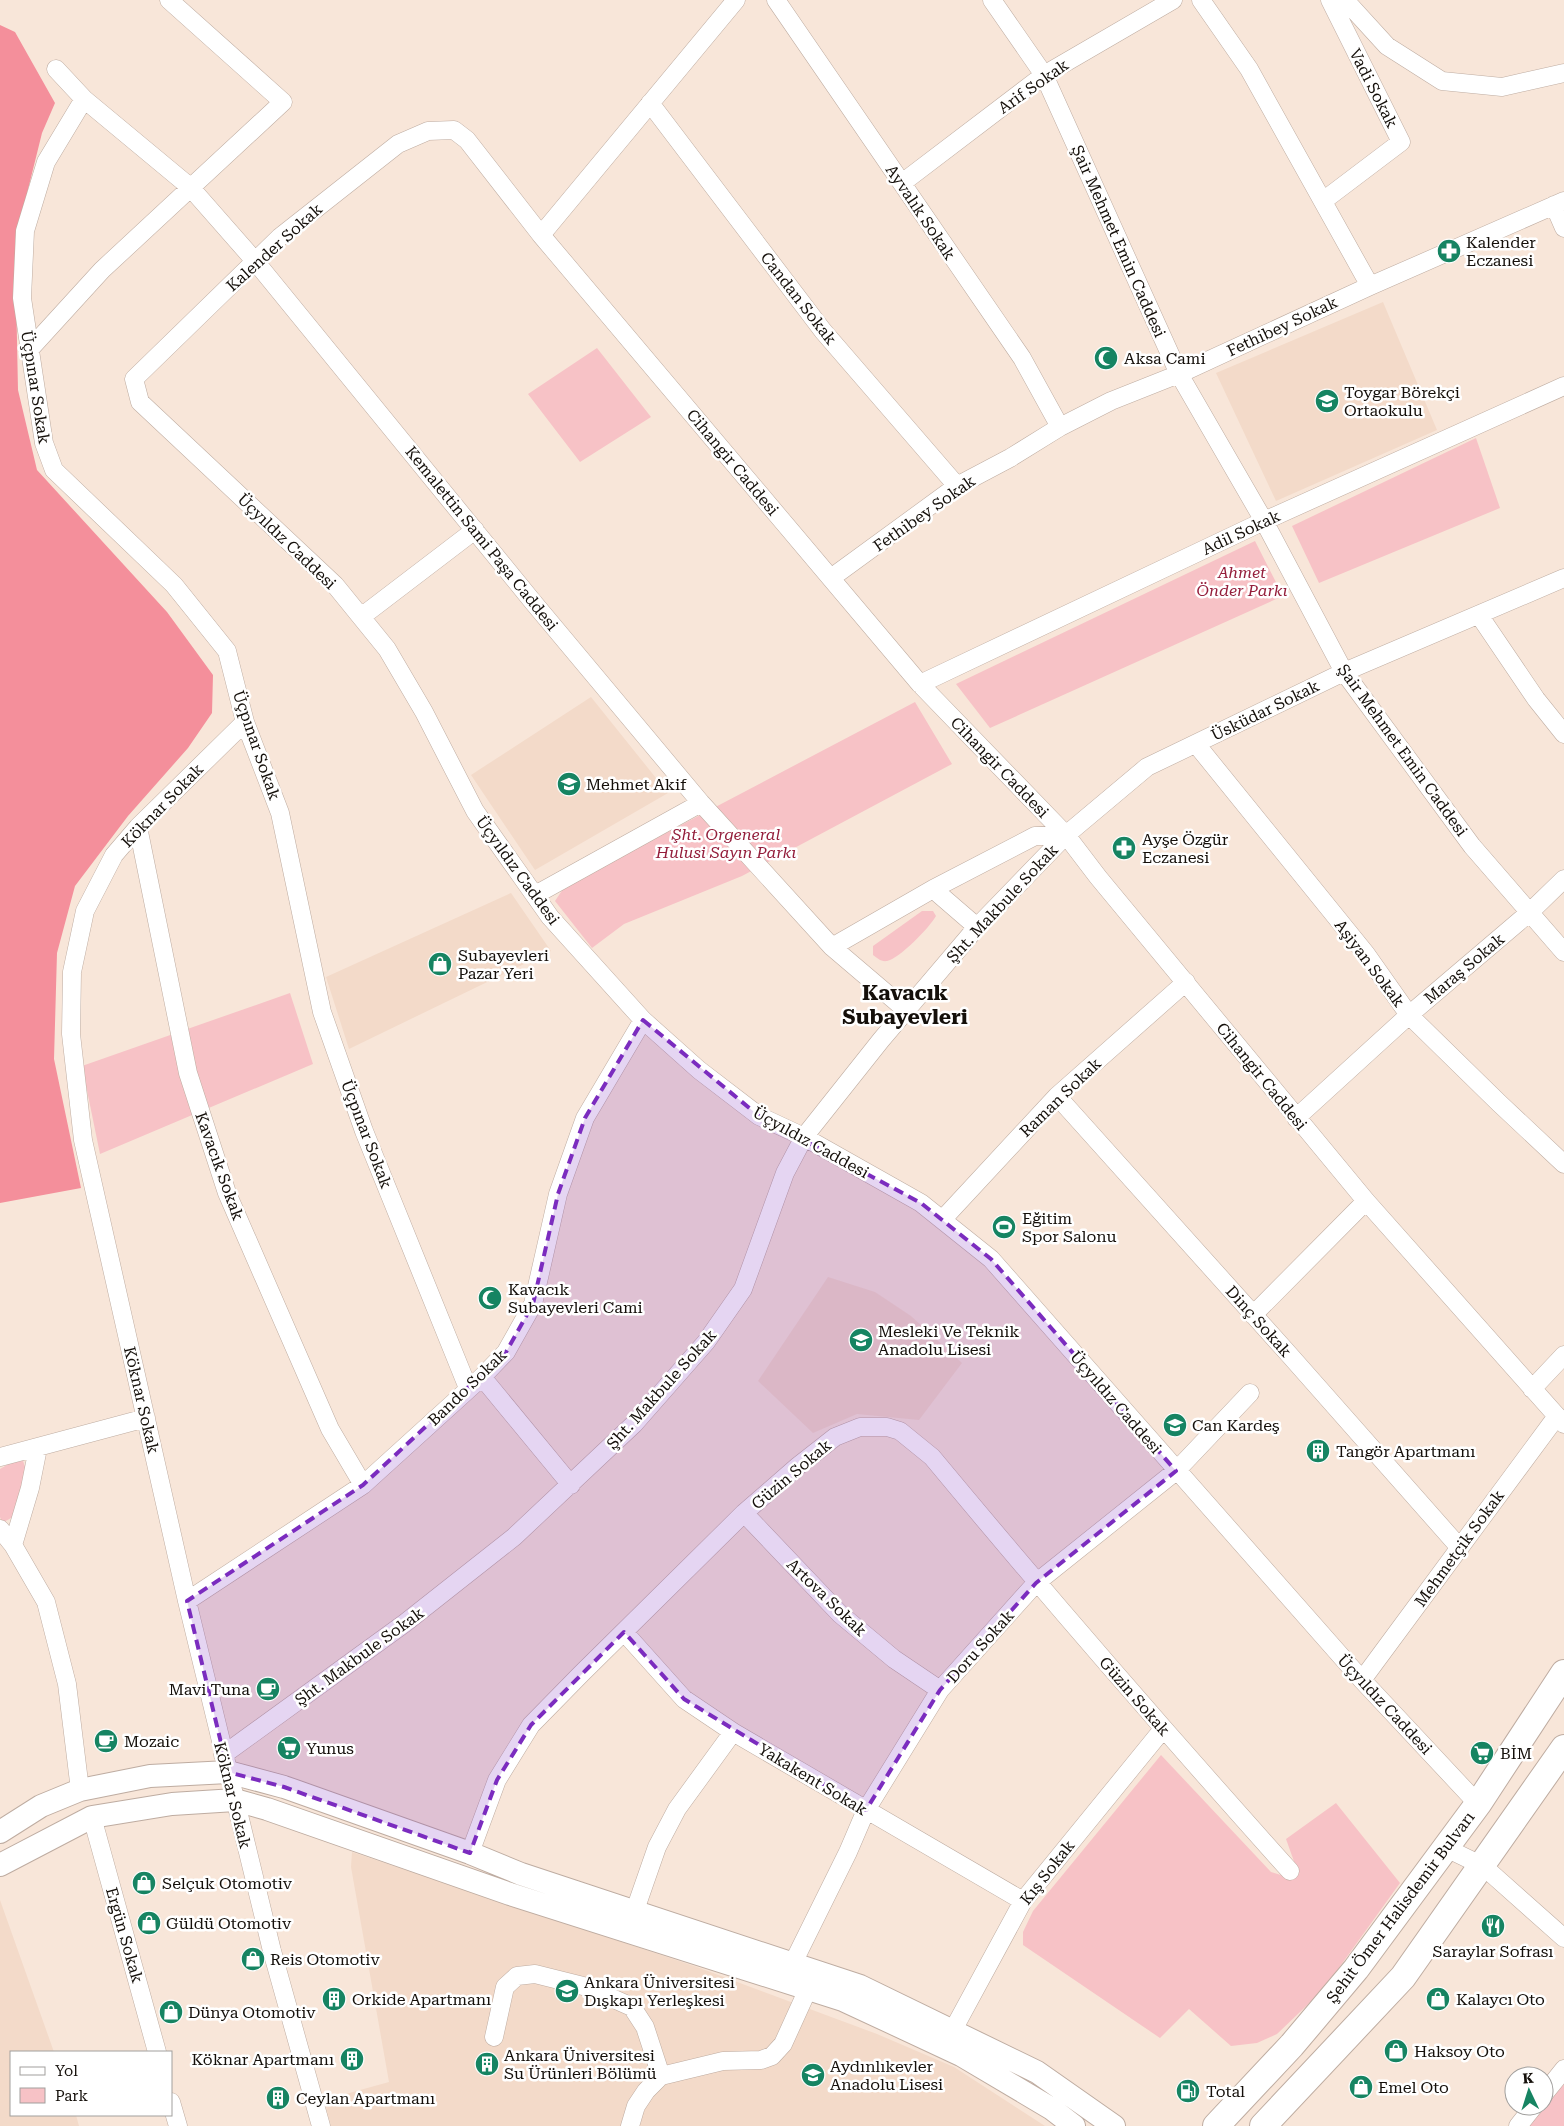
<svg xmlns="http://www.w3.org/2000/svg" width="1564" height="2126" font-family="'Roboto Serif',serif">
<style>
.built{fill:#f3dac9}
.green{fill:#f7c2c6}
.forest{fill:#f48f9b}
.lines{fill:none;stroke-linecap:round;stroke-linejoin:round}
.minor-casing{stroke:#beaca1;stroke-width:19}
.major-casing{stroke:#beaca1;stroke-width:24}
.highway-casing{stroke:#beaca1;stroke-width:28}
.minor{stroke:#fff;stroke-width:18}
.major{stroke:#fff;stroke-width:22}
.highway{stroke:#fff;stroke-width:26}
.marked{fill:#7b2cbf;fill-opacity:0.2;stroke:#7b2cbf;stroke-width:4;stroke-dasharray:10 6;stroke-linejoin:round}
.labels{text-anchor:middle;stroke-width:5;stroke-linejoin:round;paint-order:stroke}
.street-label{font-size:16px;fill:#140f0a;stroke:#fff}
.poi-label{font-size:16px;fill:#140f0a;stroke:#fff;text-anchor:start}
.park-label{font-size:16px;font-style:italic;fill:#941e3b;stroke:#fff}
.district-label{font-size:21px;font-weight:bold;fill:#140f0a;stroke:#fff}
</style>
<rect width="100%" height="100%" fill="#f8e6d9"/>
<!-- built -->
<path class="built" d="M1383,302L1437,430L1276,501L1216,373Z
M591,697L668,793L535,870L471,775Z
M511,893L551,951L349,1049L326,977Z
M828,1277L875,1292L911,1316L962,1363L919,1420L857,1414L813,1433L758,1381Z
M352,1852L697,1967L877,2034L954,2067L1045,2126H331L324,2100L389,2082L351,1867Z
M0,1900L54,2052H11V2115H76L79,2126H0Z"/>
<!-- green -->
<path class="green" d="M597,348L651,417L580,462L528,394Z
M1476,438L1500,508L1319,583L1292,526Z
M1255,541L1283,596L990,728L956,684Z
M915,702L952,764L742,876L624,924L592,948L555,901L565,886Z
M922,911H933L936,916C930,927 899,959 887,961C881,962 877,958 873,955V946Z
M290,993L313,1064L100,1154L82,1066Z
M23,1461L28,1475L13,1517L2,1523L0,1517V1469L12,1462Z
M1161,1755L1271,1872L1284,1876L1296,1867L1286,1839L1336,1803L1400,1883L1323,1990L1277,2034L1257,2043L1231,2046L1189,2009L1160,2038L1023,1945V1932L1033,1911Z
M1564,2083V2126H1528Z"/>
<!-- forest -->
<path class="forest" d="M0,25L15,32L55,103L42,133L15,242L18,390L37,470L167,612L213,675L212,713L188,748L128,816L75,886L57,953L54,1059L81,1188L0,1203Z"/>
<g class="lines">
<!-- minor casing -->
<g class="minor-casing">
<path id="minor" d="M776,0L1022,358L1060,427
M992,0L1044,75L1179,374L1264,521L1344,672L1472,846L1564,952
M1201,0L1249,69L1370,286
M1345,0L1387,46L1442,81L1502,87L1564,73
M56,69L84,99L190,187L255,261L533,602L701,803L832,947L906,1010
M84,99L46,162L25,231L22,298L44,443L54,470L174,585L227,651L245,722L280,813L322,1012L364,1131L468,1388
M650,103L823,331L957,486
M902,183L1044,75L1173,0
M1323,201L1401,142L1330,0
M1554,205L1564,228
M541,235L736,0
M29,350L102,270L283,102L169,0
M831,578L957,486L1010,458L1060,427L1111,401L1179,374L1370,286L1564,201
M1479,615L1536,699L1564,734
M361,617L475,530
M920,684L1264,521L1564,386
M245,722L138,827L114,855L85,911L72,972L71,1034L83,1140L187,1601L272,1951L321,2126
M1196,744L1366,954L1409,1015L1499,1103L1564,1164
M138,827L188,1073L227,1193L330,1429L363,1485
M933,889L977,927
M535,895L701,803
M832,947L933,889L1035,836L1066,835
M1057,1096L1286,1351L1460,1548
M1296,1118L1409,1015L1530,912L1564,879
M942,1220L1057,1096L1186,982
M1253,1315L1366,1201
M482,1377L571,1485
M1532,1389L1564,1355
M0,1457L146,1418
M744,1513L840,1614L894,1659L940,1690
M0,1529L13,1545L46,1602L67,1684L80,1790
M13,1545L30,1488L38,1448
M187,1601L363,1485L482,1377L506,1352L533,1304L558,1194L585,1118L643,1020
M624,1632L684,1699L733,1732L1023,1901
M1362,1680L1557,1416
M223,1755L405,1623L514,1537L634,1424L706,1342L743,1289L785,1173L804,1137L881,1040L977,927L1066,835L1147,767L1344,672L1564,578
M1478,1804L1362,1680L991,1259L921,1203L804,1137L759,1116L699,1070L643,1020L550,917L475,811L424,712L387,649L335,585L140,402L134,379L280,237L398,144L428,131L454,130L467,140L541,235L920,684L1066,835L1098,877L1366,1201L1564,1424
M92,1817L157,2052
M1446,1848L1483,1866L1564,1938
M470,1853L497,1780L531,1725L581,1674L744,1513L798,1466L835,1437L860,1427H887L900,1431L932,1457C1049,1598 1168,1735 1290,1871
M634,1913L657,1847L677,1809L733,1732
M793,1963L848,1852L866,1810L940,1690L1036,1583L1176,1471L1250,1393
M953,2030L1023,1901L1163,1729
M494,2037L505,1987L517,1976L535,1974L587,1987L632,2007L645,2027L661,2076
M1544,2094L1564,2069
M171,2102L178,2126
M630,2126L636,2106L646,2091L661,2076L723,2061L761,2060L772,2056L783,2044L808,1989
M1518,2126L1534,2106"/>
</g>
<!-- major casing -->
<g class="major-casing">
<path id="major" d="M0,1832L41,1806L80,1790L150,1776L228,1772L284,1787L470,1853L521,1874L860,1986L1037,2072L1114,2126
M0,1865L92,1817L172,1804L235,1800L267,1809L510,1894L843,2000L961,2055L1052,2109L1074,2126"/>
</g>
<!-- highway casing -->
<g class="highway-casing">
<path id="highway" d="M1216,2126L1292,2045L1356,1969L1478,1804L1564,1673
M1263,2126L1403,1977L1564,1748"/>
</g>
<!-- minor -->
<use href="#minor" class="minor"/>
<!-- major -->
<use href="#major" class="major"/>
<!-- highway -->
<use href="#highway" class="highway"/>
</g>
<!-- marked area -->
<path class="marked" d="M643,1020L759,1116L921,1203L991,1259L1176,1471L1036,1583L940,1690L866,1810L684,1699L624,1632L531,1725L497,1780L470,1853L284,1787L228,1772L187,1601L363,1485L506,1352L533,1304L558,1194L585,1118Z"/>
<!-- icons -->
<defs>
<g id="pharmacy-disc" transform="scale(1.25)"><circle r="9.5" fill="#168462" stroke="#fff"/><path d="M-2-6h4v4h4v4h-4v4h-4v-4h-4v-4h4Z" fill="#fff"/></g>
<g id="mosque-disc" transform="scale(1.25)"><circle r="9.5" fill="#168462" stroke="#fff"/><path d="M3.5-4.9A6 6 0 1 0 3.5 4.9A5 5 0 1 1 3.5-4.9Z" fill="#fff"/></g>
<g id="school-disc" transform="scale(1.25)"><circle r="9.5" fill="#168462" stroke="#fff"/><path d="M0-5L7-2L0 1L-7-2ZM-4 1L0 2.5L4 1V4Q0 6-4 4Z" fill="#fff"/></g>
<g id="shop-disc" transform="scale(1.25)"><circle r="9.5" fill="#168462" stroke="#fff"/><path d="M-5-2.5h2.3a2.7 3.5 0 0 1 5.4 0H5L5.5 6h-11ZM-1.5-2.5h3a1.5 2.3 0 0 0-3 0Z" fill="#fff"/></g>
<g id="stadium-disc" transform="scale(1.25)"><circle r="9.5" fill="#168462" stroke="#fff"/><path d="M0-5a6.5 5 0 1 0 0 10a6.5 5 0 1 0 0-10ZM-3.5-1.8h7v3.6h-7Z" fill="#fff"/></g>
<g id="building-disc" transform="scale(1.25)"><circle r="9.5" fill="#168462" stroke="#fff"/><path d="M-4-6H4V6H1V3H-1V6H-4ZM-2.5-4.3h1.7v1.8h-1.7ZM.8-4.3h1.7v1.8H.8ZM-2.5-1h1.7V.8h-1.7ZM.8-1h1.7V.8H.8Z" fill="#fff"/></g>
<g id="cafe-disc" transform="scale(1.25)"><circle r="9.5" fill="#168462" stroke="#fff"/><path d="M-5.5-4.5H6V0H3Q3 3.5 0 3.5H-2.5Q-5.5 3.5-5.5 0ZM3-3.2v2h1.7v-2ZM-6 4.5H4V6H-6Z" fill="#fff"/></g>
<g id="supermarket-disc" transform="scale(1.25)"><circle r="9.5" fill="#168462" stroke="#fff"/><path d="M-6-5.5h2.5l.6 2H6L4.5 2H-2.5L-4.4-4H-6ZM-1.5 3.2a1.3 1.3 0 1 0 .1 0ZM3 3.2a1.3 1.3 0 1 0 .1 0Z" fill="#fff"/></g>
<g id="restaurant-disc" transform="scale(1.25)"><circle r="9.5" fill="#168462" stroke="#fff"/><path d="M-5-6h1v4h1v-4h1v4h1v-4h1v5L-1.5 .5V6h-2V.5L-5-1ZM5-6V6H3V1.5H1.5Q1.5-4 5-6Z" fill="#fff"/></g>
<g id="university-disc" transform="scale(1.25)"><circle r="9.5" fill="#168462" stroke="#fff"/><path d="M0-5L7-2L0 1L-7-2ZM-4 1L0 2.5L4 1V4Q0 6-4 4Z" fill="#fff"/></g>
<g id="fuel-disc" transform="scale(1.25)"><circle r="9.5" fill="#168462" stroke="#fff"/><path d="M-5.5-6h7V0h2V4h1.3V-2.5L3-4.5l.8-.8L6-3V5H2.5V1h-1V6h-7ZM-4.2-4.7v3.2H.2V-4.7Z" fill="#fff"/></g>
</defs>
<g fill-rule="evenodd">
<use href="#pharmacy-disc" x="1449" y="251"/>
<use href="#mosque-disc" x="1106" y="358"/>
<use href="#school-disc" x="1327" y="401"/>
<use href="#school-disc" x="569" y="784"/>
<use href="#pharmacy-disc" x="1124" y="848"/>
<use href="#shop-disc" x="440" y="964"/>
<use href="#stadium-disc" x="1004" y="1227"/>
<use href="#mosque-disc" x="490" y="1298"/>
<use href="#school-disc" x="861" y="1340"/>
<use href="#school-disc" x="1175" y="1425"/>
<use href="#building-disc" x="1318" y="1451"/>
<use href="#cafe-disc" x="268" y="1689"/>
<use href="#cafe-disc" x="106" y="1741"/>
<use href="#supermarket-disc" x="289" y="1748"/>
<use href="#supermarket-disc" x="1482" y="1753"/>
<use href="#shop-disc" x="144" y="1883"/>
<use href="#shop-disc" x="149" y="1923"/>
<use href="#restaurant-disc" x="1493" y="1926"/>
<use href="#shop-disc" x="253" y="1959"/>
<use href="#university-disc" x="567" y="1991"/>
<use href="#building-disc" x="334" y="1999"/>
<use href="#shop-disc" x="1438" y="1999"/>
<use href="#shop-disc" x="171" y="2012"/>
<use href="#shop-disc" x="1396" y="2051"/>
<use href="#building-disc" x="352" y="2059"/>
<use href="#building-disc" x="487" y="2064"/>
<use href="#school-disc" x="813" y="2075"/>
<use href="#shop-disc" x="1361" y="2087"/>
<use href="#fuel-disc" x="1188" y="2091"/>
<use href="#building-disc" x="278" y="2098"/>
</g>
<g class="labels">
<!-- street labels -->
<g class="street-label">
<text transform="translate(1033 86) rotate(-35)" y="6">Arif Sokak</text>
<text transform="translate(1374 88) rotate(63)" y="6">Vadi Sokak</text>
<text transform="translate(921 212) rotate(56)" y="6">Ayvalık Sokak</text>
<text transform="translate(1119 241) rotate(66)" y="6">Şair Mehmet Emin Caddesi</text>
<text transform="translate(274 247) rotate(-42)" y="6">Kalender Sokak</text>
<text transform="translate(799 298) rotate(52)" y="6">Candan Sokak</text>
<text transform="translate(1282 326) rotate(-25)" y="6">Fethibey Sokak</text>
<text transform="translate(36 387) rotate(81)" y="6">Üçpınar Sokak</text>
<text transform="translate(733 462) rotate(50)" y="6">Cihangir Caddesi</text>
<text transform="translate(924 513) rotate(-35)" y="6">Fethibey Sokak</text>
<text transform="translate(1241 532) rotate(-25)" y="6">Adil Sokak</text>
<text transform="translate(482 538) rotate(51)" y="6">Kemalettin Sami Paşa Caddesi</text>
<text transform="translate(287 541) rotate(44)" y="6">Üçyıldız Caddesi</text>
<text transform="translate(1265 710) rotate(-26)" y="6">Üsküdar Sokak</text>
<text transform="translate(257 745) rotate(71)" y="6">Üçpınar Sokak</text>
<text transform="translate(1403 750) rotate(54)" y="6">Şair Mehmet Emin Caddesi</text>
<text transform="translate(1000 767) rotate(46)" y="6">Cihangir Caddesi</text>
<text transform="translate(162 805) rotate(-46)" y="6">Köknar Sokak</text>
<text transform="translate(518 870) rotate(54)" y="6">Üçyıldız Caddesi</text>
<text transform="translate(1002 903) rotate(-47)" y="6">Şht. Makbule Sokak</text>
<text transform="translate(1370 963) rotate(53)" y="6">Aşiyan Sokak</text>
<text transform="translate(1464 968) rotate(-40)" y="6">Maraş Sokak</text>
<text transform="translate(1262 1076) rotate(51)" y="6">Cihangir Caddesi</text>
<text transform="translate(1060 1097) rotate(-44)" y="6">Raman Sokak</text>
<text transform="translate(367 1134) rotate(69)" y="6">Üçpınar Sokak</text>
<text transform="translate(811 1142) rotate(29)" y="6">Üçyıldız Caddesi</text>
<text transform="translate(220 1166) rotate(70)" y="6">Kavacık Sokak</text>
<text transform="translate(1259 1321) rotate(48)" y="6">Dinç Sokak</text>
<text transform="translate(467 1387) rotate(-44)" y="6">Bando Sokak</text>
<text transform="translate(661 1389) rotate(-48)" y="6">Şht. Makbule Sokak</text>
<text transform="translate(142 1400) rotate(77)" y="6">Köknar Sokak</text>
<text transform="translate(1116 1402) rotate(49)" y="6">Üçyıldız Caddesi</text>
<text transform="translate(791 1474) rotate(-40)" y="6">Güzin Sokak</text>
<text transform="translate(1459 1548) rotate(-54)" y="6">Mehmetçik Sokak</text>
<text transform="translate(827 1597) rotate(44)" y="6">Artova Sokak</text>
<text transform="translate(980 1646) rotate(-48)" y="6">Doru Sokak</text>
<text transform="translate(359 1656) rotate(-36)" y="6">Şht. Makbule Sokak</text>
<text transform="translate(1135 1696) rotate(49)" y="6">Güzin Sokak</text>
<text transform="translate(1385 1704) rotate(47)" y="6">Üçyıldız Caddesi</text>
<text transform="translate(813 1779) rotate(31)" y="6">Yakakent Sokak</text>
<text transform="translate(233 1795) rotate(76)" y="6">Köknar Sokak</text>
<text transform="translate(1047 1872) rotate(-52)" y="6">Kış Sokak</text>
<text transform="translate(1400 1907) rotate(-53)" y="6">Şehit Ömer Halisdemir Bulvarı</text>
<text transform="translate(125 1935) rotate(74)" y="6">Ergün Sokak</text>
</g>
<!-- poi labels -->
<g class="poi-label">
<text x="1466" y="248">Kalender<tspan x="1466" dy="18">Eczanesi</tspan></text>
<text x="1124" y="364">Aksa Cami</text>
<text x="1344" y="398">Toygar Börekçi<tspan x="1344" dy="18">Ortaokulu</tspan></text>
<text x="586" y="790">Mehmet Akif</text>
<text x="1142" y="845">Ayşe Özgür<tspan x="1142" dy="18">Eczanesi</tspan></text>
<text x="458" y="961">Subayevleri<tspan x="458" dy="18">Pazar Yeri</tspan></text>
<text x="1022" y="1224">Eğitim<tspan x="1022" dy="18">Spor Salonu</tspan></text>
<text x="508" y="1295">Kavacık<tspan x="508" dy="18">Subayevleri Cami</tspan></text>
<text x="878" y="1337">Mesleki Ve Teknik<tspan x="878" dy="18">Anadolu Lisesi</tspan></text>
<text x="1192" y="1431">Can Kardeş</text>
<text x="1336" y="1457">Tangör Apartmanı</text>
<text x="250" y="1695" text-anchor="end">Mavi Tuna</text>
<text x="124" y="1747">Mozaic</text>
<text x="306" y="1754">Yunus</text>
<text x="1500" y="1759">BİM</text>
<text x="162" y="1889">Selçuk Otomotiv</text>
<text x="166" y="1929">Güldü Otomotiv</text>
<text x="1493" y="1957" text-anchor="middle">Saraylar Sofrası</text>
<text x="270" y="1965">Reis Otomotiv</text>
<text x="584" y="1988">Ankara Üniversitesi<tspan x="584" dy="18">Dışkapı Yerleşkesi</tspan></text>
<text x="352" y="2005">Orkide Apartmanı</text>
<text x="1456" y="2005">Kalaycı Oto</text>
<text x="188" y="2018">Dünya Otomotiv</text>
<text x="1414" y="2057">Haksoy Oto</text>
<text x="504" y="2061">Ankara Üniversitesi<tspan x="504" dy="18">Su Ürünleri Bölümü</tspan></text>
<text x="334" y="2065" text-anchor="end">Köknar Apartmanı</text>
<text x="830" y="2072">Aydınlıkevler<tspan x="830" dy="18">Anadolu Lisesi</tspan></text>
<text x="1378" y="2093">Emel Oto</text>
<text x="1206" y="2097">Total</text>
<text x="296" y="2104">Ceylan Apartmanı</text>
</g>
<!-- park labels -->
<g class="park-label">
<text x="1242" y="578">Ahmet<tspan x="1242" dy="18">Önder Parkı</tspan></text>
<text x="726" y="840">Şht. Orgeneral<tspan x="726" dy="18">Hulusi Sayın Parkı</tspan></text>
</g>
<!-- district labels -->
<g class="district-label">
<text x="905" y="1000">Kavacık<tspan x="905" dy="24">Subayevleri</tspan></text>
</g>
</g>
<!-- legend -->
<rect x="10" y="2051" width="162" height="65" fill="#ffffff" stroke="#a19f9d"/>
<rect x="20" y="2067" width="25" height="8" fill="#ffffff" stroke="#a19f9d"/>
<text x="55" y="2076" font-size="15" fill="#140f0a">Yol</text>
<rect x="20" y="2088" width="25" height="15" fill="#f7c2c6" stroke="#a19f9d"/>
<text x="55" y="2101" font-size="15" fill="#140f0a">Park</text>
<!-- north arrow -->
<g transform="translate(1529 2091) rotate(356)"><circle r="24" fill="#ffffff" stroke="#a19f9d"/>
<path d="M0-4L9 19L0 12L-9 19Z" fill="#168462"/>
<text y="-8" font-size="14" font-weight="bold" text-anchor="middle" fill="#140f0a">K</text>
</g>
</svg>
